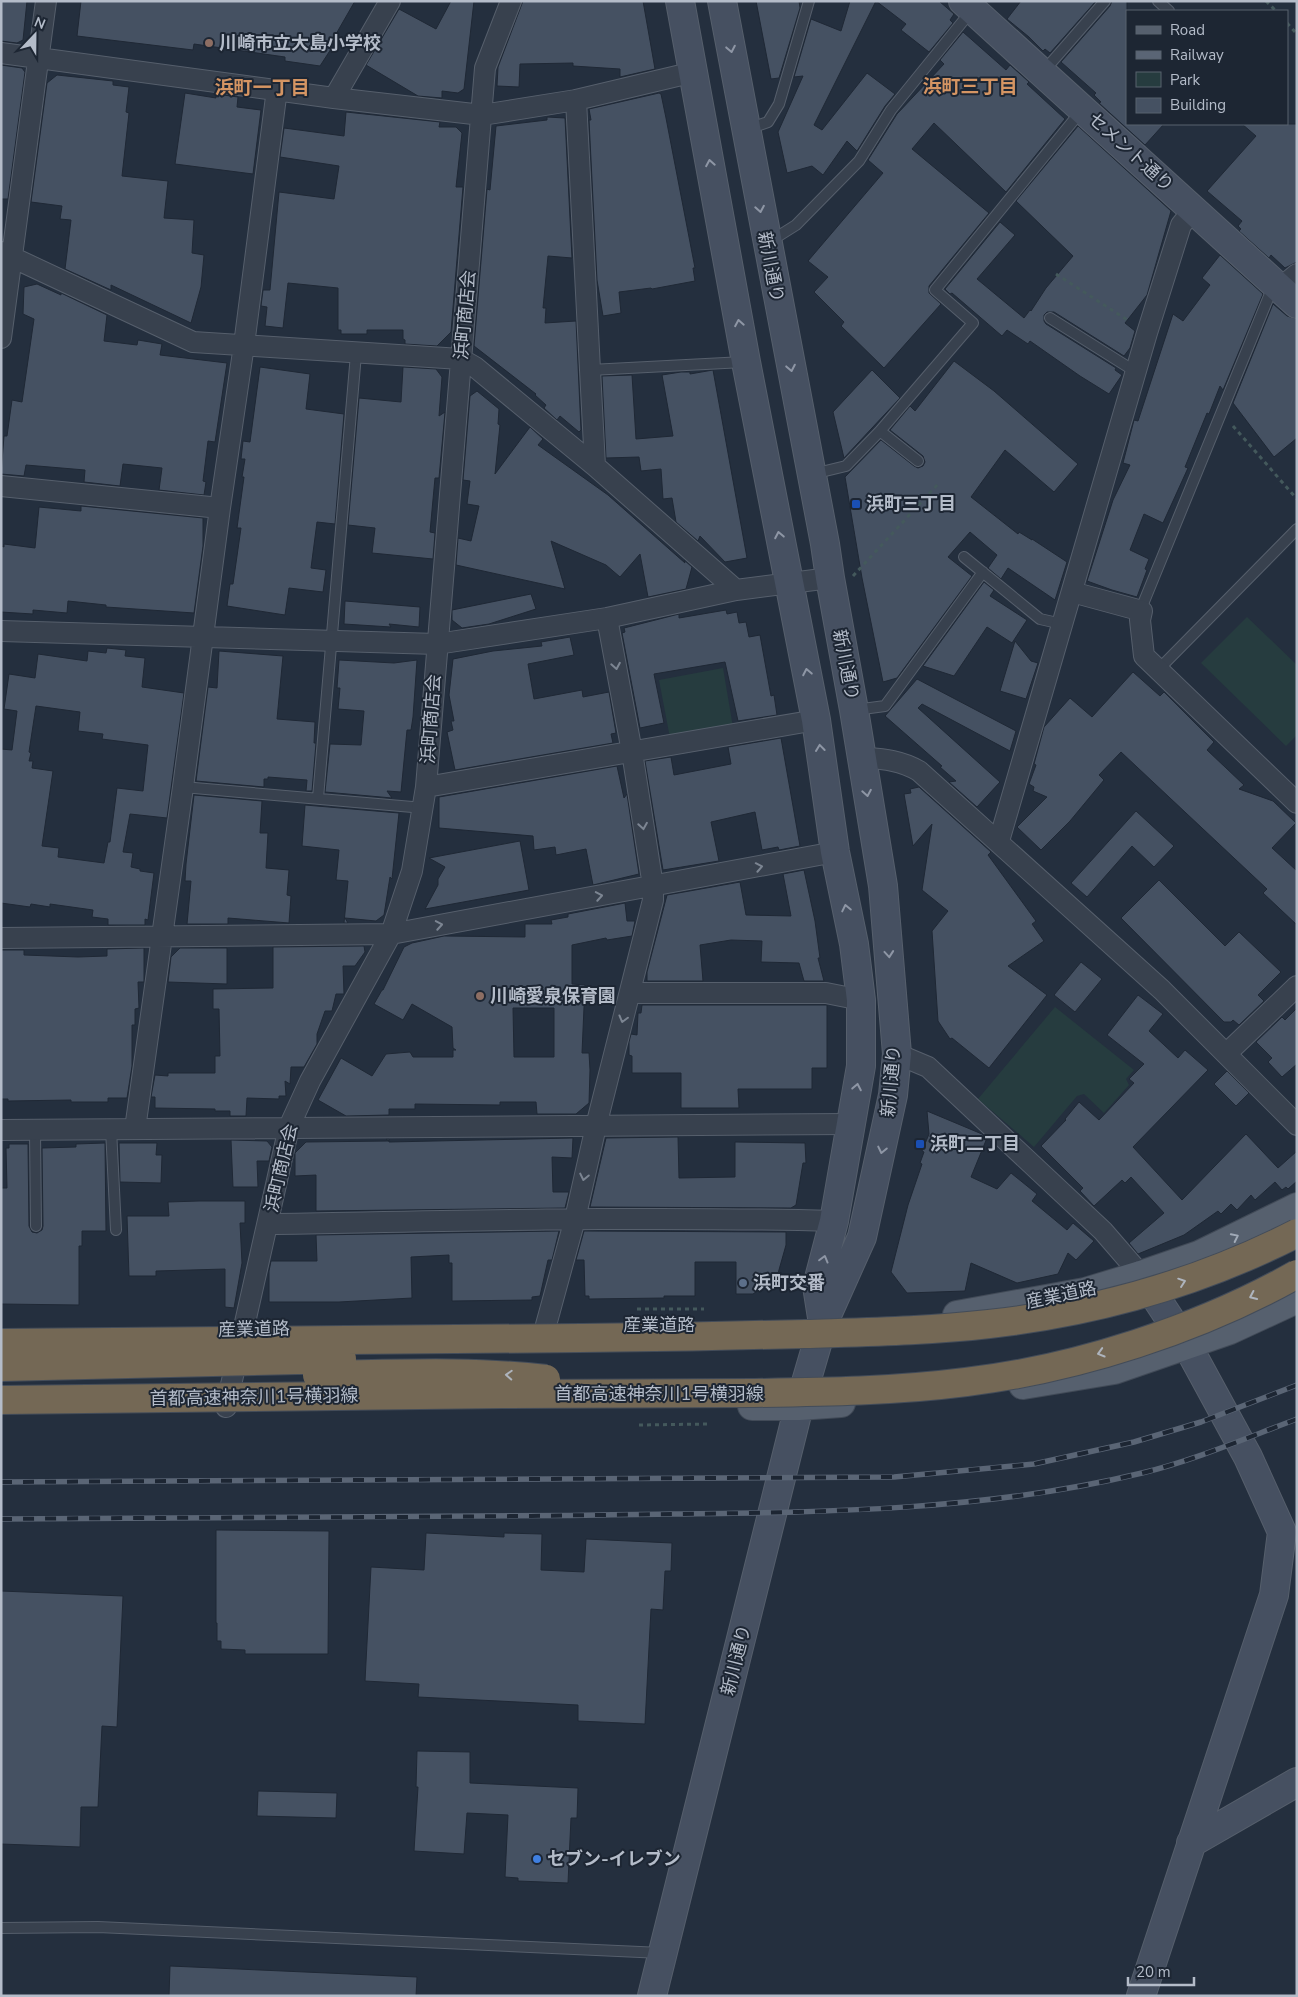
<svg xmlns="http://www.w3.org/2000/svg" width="1298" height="1997" font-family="'Nunito Sans','Noto Sans JP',sans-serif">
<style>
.green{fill:#263c3f}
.building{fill:#455162;stroke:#1f2835;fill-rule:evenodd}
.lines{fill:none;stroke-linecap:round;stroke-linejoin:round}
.lane-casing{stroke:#565f6c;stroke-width:12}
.street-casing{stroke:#565f6c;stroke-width:22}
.secondary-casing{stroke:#565f6c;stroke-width:30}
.primary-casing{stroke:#414a57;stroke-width:30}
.path{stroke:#44595c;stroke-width:3;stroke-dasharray:4 4;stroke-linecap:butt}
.lane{stroke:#38414e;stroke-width:10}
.street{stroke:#38414e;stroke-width:20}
.secondary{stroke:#465061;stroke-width:28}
.primary{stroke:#56606e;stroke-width:28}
.rail-casing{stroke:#5a6575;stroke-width:5.5}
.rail{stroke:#1d2633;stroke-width:4;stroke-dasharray:11;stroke-linecap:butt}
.highway-bridge-casing{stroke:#434c59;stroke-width:30;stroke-linecap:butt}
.highway-bridge{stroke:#746855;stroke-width:28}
.oneway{stroke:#8e96a5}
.oneway2{stroke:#7c8592}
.oneway3{stroke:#a1aab7}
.oneway4{stroke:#aeb4bd}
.education-dot{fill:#8d6e63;stroke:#1d2633;stroke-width:2}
.transit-dot{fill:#1a4fb4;stroke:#1d2633;stroke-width:2}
.service-dot{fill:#5c6f8a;stroke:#1d2633;stroke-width:2}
.shop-dot{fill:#3f7fe0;stroke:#1d2633;stroke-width:2}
.labels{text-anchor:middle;stroke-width:4;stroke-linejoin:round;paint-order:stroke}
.poi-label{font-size:18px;font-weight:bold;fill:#b4bcc9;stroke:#1d2633;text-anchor:start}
.street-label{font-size:18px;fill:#b4bcc9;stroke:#1d2633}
.neighbourhood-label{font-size:19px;font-weight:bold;fill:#d59563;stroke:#1d2633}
</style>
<rect width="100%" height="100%" fill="#242f3e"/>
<!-- green -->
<path class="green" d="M1247,617L1297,665V735L1286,746L1201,663Z
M723,668L733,727L670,738L659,680Z
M1055,1007L1134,1070L1126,1079L1129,1085L1104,1113L1084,1094L1077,1096L1034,1147L978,1099Z"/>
<!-- building -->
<path class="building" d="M1,1H27L23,40L17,43L1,41Z
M81,1H355L328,48L331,49L320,66L285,61V57L194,44L193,50L77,36Z
M451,1H474L464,89L458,93L442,91V98L418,96L366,65L399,9L436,29Z
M523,1H643L655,69L620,77V69L573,66V63L520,64L519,87L497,86L498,67Z
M756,1H799L800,8L779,78L771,79Z
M850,1H876L814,125L822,130L867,73L895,94L885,106L857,151L847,141L823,175L812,166L787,173L778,132L803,76L794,77L811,19L841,31Z
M876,1H939L954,14L950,20L953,23L929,52L901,30L906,24Z
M1021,1H1096L1050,53L1045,49L1043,51L1029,37L1007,19Z
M1112,1H1127V124H1164L1145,145L1099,103L1101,102L1094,95L1096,93L1061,62L1110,6Z
M963,32L1006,70L1010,65L1029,82L1027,84L1065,119L1006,192L934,123L912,149L989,213L929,286V293L941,304L884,368L841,326L844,322L814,292L828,277L808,261L883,173L868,160L897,114L944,64L940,60Z
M1,65L22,68L25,72L8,199H1Z
M57,75L113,81V85L129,87L126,112L129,113L122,176L168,181L164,218L194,220L192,253L204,255L201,287L191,323L111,285V290L65,269L71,220L60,219L62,206L31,202L47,83Z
M185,93L216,98V94L238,97L237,107L261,110L253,174L175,164Z
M659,93L661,94L666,118L695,268H693L695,281L652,289L651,288L619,292L621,313L603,316L597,280L589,120H591L589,109Z
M346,112L440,122L439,127H456L462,133L456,187H463L451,332L437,346L405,344V340L403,339V330H367V334H341V330H338V288L288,283L283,328L265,326L267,307L261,306L263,290H270L279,192L334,199L339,166L280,157L284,128L344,136Z
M547,117L565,118L572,258L548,256L543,308H546L545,323L576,321L581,430L579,432L560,416L557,420L544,408L546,405L535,395L536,394L474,346L487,189L490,190L496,126L547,120Z
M1242,124H1297V262L1285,268L1271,255L1269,258L1239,231L1241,229L1238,226L1242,221L1207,191L1256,136Z
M1078,126L1171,211L1147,295L1125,323L1135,331L1130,348L1124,356L1054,312H1047L1044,315V321L1046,324L1116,368L1115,370L1122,375L1109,394L1080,376L1030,341L1028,344L1007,330L1002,336L952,293L950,294L945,289L1000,222L1015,235L977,279L1024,318L1030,310L1031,311L1046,288L1073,256L1016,201Z
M1220,255L1263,294L1223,390L1220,386L1209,414L1207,413L1185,467L1188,468L1163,523L1144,514L1130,550L1149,559L1145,569L1147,570L1137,597L1112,590L1087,581L1113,500L1130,465L1123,463L1134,420L1138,421L1173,314L1183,321L1210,285L1202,278Z
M37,284L61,295V293L107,315L104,341L137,345L138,340L162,344L160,355L227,363L215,442L208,441L203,481L206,482L204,495L159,490L162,468L123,464L120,486L84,482L85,470L26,465L24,476L1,474L4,436H7L12,400L22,402L34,319L23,314L24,287Z
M1273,304L1287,316L1297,319V438L1274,457L1233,403Z
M954,361L994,391L1078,464L1054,492L1005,450L971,497L1018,534L1019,532L1032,540V539L1067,562L1055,600L1008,568L1001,579L988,568L997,555L970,532L948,557L972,576L897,678L883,682L862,578L845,477L881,440L914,466L918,468L923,466L925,462L923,456L890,430L910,406L915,411Z
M260,367L310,374L306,409L344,414L335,524L317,522L311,568L326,570L323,592L289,588L285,615L227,606L230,584H233L241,528H237L244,477H242L245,459H241L243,441L250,442Z
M403,367L436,369L442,377L439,416L445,412L439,478H435L430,532L435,533L433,559L372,553L375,528L348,525L359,398L401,402Z
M713,370L747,558L725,562L700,536L698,541L676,522L672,498L663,499L661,469L641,471L639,457L606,458L602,376L632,375L636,439L673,436L662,375L681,372H690V374Z
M872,370L900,398L844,458L833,412Z
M477,391L499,409L498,424L500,425L495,474L530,427L543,439L538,445L608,495L685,563L684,560L692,567L686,589L648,597L640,554L620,577L606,565L551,541L565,589L456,565L458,538L471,541L479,506L467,504L470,481L463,480L470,396Z
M81,506L203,518V546L194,613L106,607V605L68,601L67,613L33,610V614L1,612V546L4,547V544L35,548L39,507L81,511Z
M984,582L994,590L990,596L1027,620L1012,643L987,627L954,676L923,666Z
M531,594L536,609L489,624L462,628L452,620V610Z
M345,601L420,607L419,627L389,624L391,627L344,624Z
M726,610L727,614L737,612L739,623L746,622L749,637L760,635L771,696L774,695L777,715L738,721L725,662L654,674L664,723L640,728L622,633L625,632L624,628L679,614V618Z
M570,637L574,655L528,664L534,699L582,690L583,697L609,692L616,733L611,734L613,743L455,770L447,732L453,730L451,721H454L449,695L453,659L493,651L542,646L541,642Z
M1015,641L1031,661L1038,663L1026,699L1000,691Z
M107,648L126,650L125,656L145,658L142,687L184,693L167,818L130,814L123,852L133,853L131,867L140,869V871L154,873L148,920L145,919V925H108V919L92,917L93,910L50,904V907L31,904L30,907L1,903V749L12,750L17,711L4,709L9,674L35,678L38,654L87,661L88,651L106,653ZM36,706L80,712L78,731L103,734L102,739L148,745L143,791L117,788L110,842H108L104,863L58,857L59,848L42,846L53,771L32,768L33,761H29L31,753L29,752Z
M219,651L283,656L277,719L315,722L314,743H316L312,791H306L307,780L268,777V779H264V787L196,781L208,687L217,688Z
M339,660L394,663L417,660L413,717L411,730H407L401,792L387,791L392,798L325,792L330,744L361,745L364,711L338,709L340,688H337Z
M1133,672L1160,696L1164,692L1214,742L1207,750L1244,785L1239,789L1273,801L1296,823L1272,848L1297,871V925L1263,893L1267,889L1121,752L1099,775L1104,780L1070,821L1041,850L1017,827L1047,797L1033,791L1034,787L1029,784L1036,765L1034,764L1044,727L1070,698L1092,717Z
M917,679L1016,731L1010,751L922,704L918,708L1000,782L977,807L949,782L956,781L940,767L942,766L885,716Z
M781,738L800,846L779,850L778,847L762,850L755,812L711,822L719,861L663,870L645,761L671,757L674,775L731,764L728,747Z
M617,766L624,798L627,794L639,874L593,885L586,849L556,855L555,847L534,850L533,836L439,828V797Z
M919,787L991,852L988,855L1036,921L1032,924L1044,941L1008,966L1047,995L989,1068L952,1038L950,1039L938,1021L932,931L948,911L922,890L932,824L913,846L904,794L911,793L910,789Z
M194,795L262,801L260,833H268L266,868L289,870L287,895L291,896L289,923L228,918V924H187L191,881H185L186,864Z
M305,805L399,813L392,879L390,877L384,915L376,921L345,918L348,923H344L348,881L336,880L339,850L302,846Z
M1136,811L1174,846L1154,867L1132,846L1087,897L1071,883Z
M520,841L529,890L425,909L438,885V879L445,867L429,858Z
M804,870L815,921L820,958H818L824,981H804L799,963L761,962L762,941L731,940L700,945L703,981H647V972L667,895L740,882L746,915L791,916L783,874Z
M1159,880L1225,946L1239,932L1281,972L1258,995L1264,1001L1239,1025L1233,1020L1231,1022H1224L1121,918Z
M625,903L627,921H635L632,936L607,940L606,938L572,945V984L585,985L582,1053H589L590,1070L589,1103L576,1114H537L536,1102H500V1105L415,1104V1109H389V1115L346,1116L318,1100L341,1058L372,1076L386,1054L410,1052L413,1057H453V1050H456L453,1048L452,1027L412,1004L403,1020L374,1004L382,990H383L404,947L412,943L444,936L525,937V924H552L551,920L568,917V914ZM513,1008H554V1057H514Z
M364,946L365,952L355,966H343L344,994H336L332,1011H325L317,1034V1044L304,1067H291L290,1084L285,1081L286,1096H279V1099L247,1098L246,1116H230V1111H215V1109L155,1108V1097H151L155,1075L168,1076V1073H215V1056H220L219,1009H213V989L273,988V947Z
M144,948V982H138L139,1008L135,1009V1025H132V1066L127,1098H108V1102H71V1100L8,1101V1099H1V950H24V955L78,957L107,956V949Z
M180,948H227V984L168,982L171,957Z
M1081,962L1102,979L1075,1012L1054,995Z
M1138,995L1163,1014L1149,1031L1178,1058L1185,1050L1208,1070L1133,1147L1182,1200L1246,1134L1278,1168L1297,1151V1181L1288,1189L1286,1187L1282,1190L1275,1182L1255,1200L1251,1195L1237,1210L1231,1204L1221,1214L1218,1211L1184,1235L1138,1254L1129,1243L1164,1213L1131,1177L1125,1183L1122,1180L1094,1206L1080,1191L1083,1188L1041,1146L1066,1120L1065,1119L1079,1102L1099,1120L1134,1083L1129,1079L1144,1064L1107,1035Z
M642,1005H827V1068H812V1089H738L739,1108H681V1073H632V1056L629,1055V1042L631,1034L637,1035L638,1013H641Z
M1297,1008V1064L1282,1077L1268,1062L1272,1058L1256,1042L1282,1017L1285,1020Z
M1227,1071L1249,1093L1236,1106L1214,1084Z
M927,1111L982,1134L987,1138L971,1177L997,1189L1011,1173L1037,1194L1032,1201L1067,1230L1073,1223L1094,1241L1076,1260L1068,1253L1058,1274L1017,1283L971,1263L965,1291L907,1293L891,1272L908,1205L922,1164L920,1163L924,1152L922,1151L929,1134Z
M678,1137L679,1178L735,1177V1142L805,1143L806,1163H803L796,1205L791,1208L590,1207L606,1138Z
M573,1138L572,1158L552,1157L553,1192H569L565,1208L316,1211V1175L295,1176V1153L306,1142L389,1141L386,1139H389V1142Z
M231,1140L267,1141L272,1147L269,1161H257L258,1187H233Z
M105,1143L106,1231H82V1246H79V1305L1,1304V1188H7L6,1148H9V1144H28L29,1226L32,1232L37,1233L42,1230L43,1226L42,1148L76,1147V1144Z
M119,1143H157L156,1155H162L161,1183L120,1182Z
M199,1201H245V1223H240L242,1263L234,1308L225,1307V1269L156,1271V1276H129L127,1216H169L168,1202Z
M559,1231L552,1260H548L540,1296L532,1297V1300L452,1301V1263H449V1255L411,1257L412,1298L339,1302H269V1271L271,1261H317L316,1235Z
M584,1231L786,1232V1245L777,1277L753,1294H736V1262H695V1296H664V1298L589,1299V1296H585L584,1260H576Z
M216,1530L329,1531L328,1654H245V1650L221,1649V1641H217V1623H216Z
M426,1533L504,1537V1533L542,1534L541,1570L584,1572L586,1539L672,1543L671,1571H665L663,1610L651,1609L645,1724L578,1721V1705L418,1697L419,1684L365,1681L371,1567L424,1570Z
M1,1591L123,1596L117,1727L102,1726L98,1807H81L80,1847L1,1844Z
M417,1751L470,1752V1783L578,1788L577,1818H571L568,1883L518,1881V1878L505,1877L508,1815L467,1813L464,1854L414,1851L418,1787H416Z
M258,1791L337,1793L336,1818L257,1816Z
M170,1966L417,1977L416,1996H169Z"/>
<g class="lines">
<!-- lane casing -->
<g class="lane-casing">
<path id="lane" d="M1158,1L1169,11
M1043,72L1105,1
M748,129L768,122L779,104L809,1
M769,242L796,225L859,161L891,110L972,10
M1050,318L1136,372
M590,370L744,362
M880,431L918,461
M813,474L846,466L880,431L973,323L935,290L1082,110
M964,557L1040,619L1062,624
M1142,611L1143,604L1274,284
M1157,671L1297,529
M855,710L885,706L983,572
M183,787L424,808
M318,798L356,354
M111,1129L116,1230
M35,1131L36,1226
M1,1928L98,1927L662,1953"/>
</g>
<!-- street casing -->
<g class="street-casing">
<path id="street" d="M1,53L334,98L482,115L576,100L694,72
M334,98L390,1
M576,100L595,466
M1,252L193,342L461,359L475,367L595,466L736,590
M1280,288L1297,274
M1,338L46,1
M1,486L220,508
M1072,592L1142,611L1140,620L1144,656L1297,803
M1,631L437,644L607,618L736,590L830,578
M861,757C882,759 900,760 919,771L1162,990L1297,1125
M426,787L816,720
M999,841L1147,333L1181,225L1194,209
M1,938L391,934L835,852
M630,993H826L861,1000
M897,1054L928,1067L1103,1231L1141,1275
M1226,1054L1297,986
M135,1129L183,787L220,508L244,345L277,89
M1,1130L850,1124
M268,1224C457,1221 646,1216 834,1221
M546,1325L575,1219L596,1126L653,900V886L632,752L607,618
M226,1407L289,1127L310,1081L391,934L412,871L426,787L485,68L511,1"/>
</g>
<!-- secondary casing -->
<g class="secondary-casing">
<path id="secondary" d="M680,1L746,362L816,720L835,852L854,944L861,1000V1066L834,1221L817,1286L823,1324
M963,1L1297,304
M1191,1843L1297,1782
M652,1996L799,1406L823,1324L862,1237L893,1095L897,1054L883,886L854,710L830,578L825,544L722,1
M1141,1996L1274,1595L1282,1532L1248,1457L1187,1345L1141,1275"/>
</g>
<!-- primary casing -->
<g class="primary-casing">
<path id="primary" d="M957,1315L1085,1292L1141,1275L1199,1255L1297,1207
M1023,1385L1114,1370L1230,1330L1297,1299
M752,1406H799L841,1403"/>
</g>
<!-- path -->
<path class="path" d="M1266,1L1276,11
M1287,23L1297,34
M1056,274L1129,321
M1233,426L1297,499
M853,576L939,483
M637,1309H704
M639,1425L709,1424"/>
<!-- lane -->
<use href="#lane" class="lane"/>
<!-- street -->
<use href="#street" class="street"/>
<!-- secondary -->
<use href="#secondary" class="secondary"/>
<!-- primary -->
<use href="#primary" class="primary"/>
<!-- rail casing -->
<g class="rail-casing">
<path id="rail" d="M1,1482L894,1477L1034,1464L1134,1442L1201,1422L1297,1385
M1,1519C201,1517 400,1518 599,1515C780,1512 965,1516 1142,1473C1195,1460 1246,1438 1297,1419"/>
</g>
<!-- rail -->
<use href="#rail" class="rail"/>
<!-- highway-bridge casing -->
<g class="highway-bridge-casing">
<path id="highway-bridge" d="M1,1343C194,1341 388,1340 581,1338C656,1337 730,1336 805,1334C866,1332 928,1331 989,1324C1096,1312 1201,1282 1297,1233
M1,1367L342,1359
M317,1375C394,1374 470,1370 546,1379
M1,1400C169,1398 336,1395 503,1394C587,1394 671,1394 754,1393C825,1392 896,1391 966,1382C1076,1369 1200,1329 1297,1274"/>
</g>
<!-- highway-bridge -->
<use href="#highway-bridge" class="highway-bridge"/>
</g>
<!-- one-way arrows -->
<defs><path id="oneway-chevron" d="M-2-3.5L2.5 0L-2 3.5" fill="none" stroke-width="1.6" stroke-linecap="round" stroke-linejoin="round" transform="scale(1.25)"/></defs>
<g class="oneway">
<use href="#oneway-chevron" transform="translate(731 49) rotate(79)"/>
<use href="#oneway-chevron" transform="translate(710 163) rotate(-100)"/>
<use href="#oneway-chevron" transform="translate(760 209) rotate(80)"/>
<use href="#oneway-chevron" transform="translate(739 323) rotate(-100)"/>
<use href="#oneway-chevron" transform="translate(791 368) rotate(79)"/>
<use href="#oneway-chevron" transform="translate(779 535) rotate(-101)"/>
<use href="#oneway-chevron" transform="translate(807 672) rotate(-101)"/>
<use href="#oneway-chevron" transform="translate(820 748) rotate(-97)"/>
<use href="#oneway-chevron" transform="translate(867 793) rotate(80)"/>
<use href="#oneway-chevron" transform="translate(846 908) rotate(-102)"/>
<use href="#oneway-chevron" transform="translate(889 954) rotate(85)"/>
<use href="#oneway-chevron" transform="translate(857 1087) rotate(-79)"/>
<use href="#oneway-chevron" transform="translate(882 1150) rotate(102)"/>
<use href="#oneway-chevron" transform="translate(824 1259) rotate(-75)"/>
</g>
<g class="oneway2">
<use href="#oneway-chevron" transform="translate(616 666) rotate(80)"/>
<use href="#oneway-chevron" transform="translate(643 826) rotate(81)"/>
<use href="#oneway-chevron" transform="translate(759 867) rotate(-11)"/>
<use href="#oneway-chevron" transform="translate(599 896) rotate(-10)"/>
<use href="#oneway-chevron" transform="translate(439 925) rotate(-10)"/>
<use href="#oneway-chevron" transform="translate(623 1019) rotate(105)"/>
<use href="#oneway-chevron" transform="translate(584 1177) rotate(102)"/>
</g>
<use class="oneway3" href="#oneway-chevron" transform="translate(1235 1237) rotate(-26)"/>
<g class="oneway4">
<use href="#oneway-chevron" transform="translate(1182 1282) rotate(-19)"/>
<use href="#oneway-chevron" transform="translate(1253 1296) rotate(155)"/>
<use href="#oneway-chevron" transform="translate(1101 1353) rotate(164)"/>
<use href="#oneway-chevron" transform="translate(509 1375) rotate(-177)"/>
</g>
<!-- markers -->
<g class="education-dot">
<circle cx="209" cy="43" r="5"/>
<circle cx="480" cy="996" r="5"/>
</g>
<g class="transit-dot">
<rect x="851" y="499" width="10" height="10" rx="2.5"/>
<rect x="915" y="1139" width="10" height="10" rx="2.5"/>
</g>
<circle class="service-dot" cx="743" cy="1283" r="5"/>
<circle class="shop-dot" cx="537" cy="1859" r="5"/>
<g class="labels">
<!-- poi labels -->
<g class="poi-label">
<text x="219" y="49">川崎市立大島小学校</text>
<text x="866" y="510">浜町三丁目</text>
<text x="490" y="1002">川崎愛泉保育園</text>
<text x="930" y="1150">浜町二丁目</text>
<text x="753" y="1289">浜町交番</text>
<text x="547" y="1865">セブン-イレブン</text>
</g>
<!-- street labels -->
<g class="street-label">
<text transform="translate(1131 152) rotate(42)" y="6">セメント通り</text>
<text transform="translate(771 267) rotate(79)" y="6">新川通り</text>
<text transform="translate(465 315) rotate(-85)" y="6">浜町商店会</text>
<text transform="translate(846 665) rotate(79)" y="6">新川通り</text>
<text transform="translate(431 719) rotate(-86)" y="6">浜町商店会</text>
<text transform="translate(891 1081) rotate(-85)" y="6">新川通り</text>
<text transform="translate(281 1168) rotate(-77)" y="6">浜町商店会</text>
<text transform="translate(1061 1295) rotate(-12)" y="6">産業道路</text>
<text x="659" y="1331">産業道路</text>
<text transform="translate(254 1329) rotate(-1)" y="6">産業道路</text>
<text x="659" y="1400">首都高速神奈川1号横羽線</text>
<text transform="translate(254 1397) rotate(-1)" y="6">首都高速神奈川1号横羽線</text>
<text transform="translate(736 1660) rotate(-76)" y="6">新川通り</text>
</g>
<!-- neighbourhood labels -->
<g class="neighbourhood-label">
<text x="970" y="93">浜町三丁目</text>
<text x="262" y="94">浜町一丁目</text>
</g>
</g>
<!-- border -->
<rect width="1298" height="1997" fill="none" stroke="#b4bcc9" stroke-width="5"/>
<!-- legend -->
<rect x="1126" y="10" width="162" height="115" fill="#1d2633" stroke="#59626f"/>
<rect x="1136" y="26" width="25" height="8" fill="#56606e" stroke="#59626f"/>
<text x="1170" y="35" font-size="15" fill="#b4bcc9">Road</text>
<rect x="1136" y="51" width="25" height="8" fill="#5a6575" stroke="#59626f"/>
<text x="1170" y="60" font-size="15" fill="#b4bcc9">Railway</text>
<rect x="1136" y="72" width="25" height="15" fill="#263c3f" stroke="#59626f"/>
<text x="1170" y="85" font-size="15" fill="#b4bcc9">Park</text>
<rect x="1136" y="98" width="25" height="15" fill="#455162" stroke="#59626f"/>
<text x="1170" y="110" font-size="15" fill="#b4bcc9">Building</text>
<!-- north arrow -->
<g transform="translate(35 35) rotate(22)" stroke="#1d2633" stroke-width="4" paint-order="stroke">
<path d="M0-4L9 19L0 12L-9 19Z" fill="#b4bcc9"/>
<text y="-8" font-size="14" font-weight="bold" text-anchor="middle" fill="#b4bcc9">N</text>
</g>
<!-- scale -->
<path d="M1128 1977v8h66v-8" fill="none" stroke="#b4bcc9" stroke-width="2.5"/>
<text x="1136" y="1977" font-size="15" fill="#b4bcc9" stroke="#1d2633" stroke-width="4" paint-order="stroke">20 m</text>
</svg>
